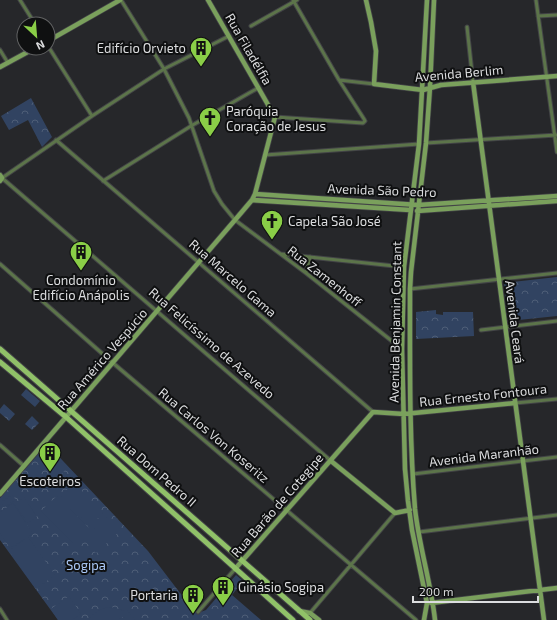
<svg xmlns="http://www.w3.org/2000/svg" width="557" height="620" font-family="'Exo 2',sans-serif">
<style>
.forest{fill:url(#forest-crowns)}
.garden{fill:#314361}
.lines{fill:none;stroke-linecap:round;stroke-linejoin:round}
.street-casing{stroke:#434447;stroke-width:5}
.secondary-casing{stroke:#434447;stroke-width:6}
.primary-casing{stroke:#434447;stroke-width:7}
.street{stroke:#5c744a;stroke-width:3}
.secondary{stroke:#7aa05c;stroke-width:4.5}
.primary{stroke:#90c168;stroke-width:5}
.labels{text-anchor:middle;stroke-width:4;stroke-linejoin:round;paint-order:stroke}
.poi-label{font-size:13px;fill:#dcdddf;stroke:#0f1011;text-anchor:start}
.street-label{font-size:13px;fill:#dcdddf;stroke:#0f1011}
.park-label{font-size:13px;fill:#accaf9;stroke:#0f1011}
</style>
<defs>
<pattern id="forest-crowns" width="20" height="18" patternUnits="userSpaceOnUse"><rect width="20" height="18" fill="#314361"/><path d="M2 6a3 3 0 1 1 6 0M12 15a3 3 0 1 1 6 0" fill="none" stroke="#4e5e77"/></pattern>
</defs>
<rect width="100%" height="100%" fill="#26272a"/>
<!-- forest -->
<path class="forest" d="M31,98L52,137L42,147L28,120L9,130L1,116Z
M557,277V316L509,321L504,283Z
M436,310V314L443,315V312H473L474,336L416,339V312Z
M4,404L15,414L9,421L0,413V409Z
M32,416L39,423L32,430L25,424Z
M47,444L148,551L180,593L193,604L198,613L206,610L236,575L243,581L232,595L261,620H58L0,540V498Z"/>
<!-- garden -->
<path class="garden" d="M26,389L40,401L35,407L21,395Z
M56,458L67,467L62,474L50,464Z
M38,471L51,483L45,489L32,478Z
M74,483L103,513L90,526L61,496Z
M12,495L16,500L4,507L1,502Z
M57,496L89,528L73,543L41,511Z
M24,497L37,517L28,523L14,504Z
M13,503L33,534L28,537L55,575L36,589L9,551L25,539L10,548L0,533V512Z
M107,517L120,531L96,553L83,539Z
M69,596L81,614L72,620H58L51,609Z
M111,607L125,611L127,610L135,620H127L123,617L118,620H88C94,612 101,608 111,607Z"/>
<g class="lines">
<!-- street casing -->
<g class="street-casing">
<path id="street" d="M20,0L35,24
M121,0L164,69L189,118L214,191L222,204L235,220L306,273L402,349
M536,0L557,152
M538,16L557,15
M251,26L297,0
M467,27L473,82
M229,36L164,69L92,116L2,178L331,461
M48,46L92,116
M0,50L8,63
M339,80L374,84
M275,117L363,123L365,121L364,119L339,80L293,0
M56,140L373,412
M426,143L557,135
M265,155L419,144
M103,181L191,126L258,88
M281,254L404,267
M0,264L113,363L416,620
M306,273L310,257
M410,289L557,273
M481,330L557,321
M515,403L557,399
M0,445L24,466
M413,474L557,457
M419,532L557,515
M0,609L7,620
M198,612L235,569
M310,613L395,513"/>
</g>
<!-- secondary casing -->
<g class="secondary-casing">
<path id="secondary" d="M366,0L371,22L376,51L374,84L423,90L441,85L557,76
M434,0L430,87L426,143L411,272L410,289C410,362 409,436 415,509C419,546 431,583 435,620
M48,41L120,0
M0,67L35,48
M473,82L544,620
M0,175L2,178L0,181
M255,194L418,205L557,196
M252,200L410,210
M417,211L557,201
M331,461L395,513L410,510
M0,494L235,220L252,200L255,194L275,117L208,0
M235,569L373,412L404,414L515,403
M431,603L557,588
M299,611L310,613L319,620
M424,620L427,603L412,530L408,501L405,469L402,349L404,267L419,144L427,0"/>
</g>
<!-- primary casing -->
<g class="primary-casing">
<path id="primary" d="M0,349L310,620
M0,362L66,417L293,620"/>
</g>
<!-- street -->
<use href="#street" class="street"/>
<!-- secondary -->
<use href="#secondary" class="secondary"/>
<!-- primary -->
<use href="#primary" class="primary"/>
</g>
<!-- icons -->
<defs>
<g id="building-pin" transform="scale(1.15)"><path d="M0 17L-7.5 6A9.5 9.5 0 1 1 7.5 6Z" fill="#8ace47" stroke="#0f1011"/><path d="M-4-6H4V6H1V3H-1V6H-4ZM-2.5-4.3h1.7v1.8h-1.7ZM.8-4.3h1.7v1.8H.8ZM-2.5-1h1.7V.8h-1.7ZM.8-1h1.7V.8H.8Z" fill="#111"/></g>
<g id="church-pin" transform="scale(1.15)"><path d="M0 17L-7.5 6A9.5 9.5 0 1 1 7.5 6Z" fill="#8ace47" stroke="#0f1011"/><path d="M-1.2-6h2.4v3.5h3.3v2.4h-3.3V6h-2.4V-.1h-3.3v-2.4h3.3Z" fill="#111"/></g>
</defs>
<g fill-rule="evenodd">
<use href="#building-pin" x="201" y="48"/>
<use href="#church-pin" x="210" y="118"/>
<use href="#church-pin" x="272" y="221"/>
<use href="#building-pin" x="81" y="252"/>
<use href="#building-pin" x="50" y="453"/>
<use href="#building-pin" x="223" y="587"/>
<use href="#building-pin" x="193" y="595"/>
</g>
<g class="labels">
<!-- poi labels -->
<g class="poi-label">
<text x="186" y="53" text-anchor="end">Edifício Orvieto</text>
<text x="226" y="116">Paróquia<tspan x="226" dy="15">Coração de Jesus</tspan></text>
<text x="288" y="226">Capela São José</text>
<text x="81" y="285" text-anchor="middle">Condomínio<tspan x="81" dy="15">Edifício Anápolis</tspan></text>
<text x="50" y="486" text-anchor="middle">Escoteiros</text>
<text x="238" y="592">Ginásio Sogipa</text>
<text x="178" y="600" text-anchor="end">Portaria</text>
</g>
<!-- street labels -->
<g class="street-label">
<text transform="translate(249 49) rotate(60)" y="5">Rua Filadélfia</text>
<text transform="translate(459 73) rotate(-5)" y="5">Avenida Berlim</text>
<text transform="translate(382 190) rotate(2)" y="5">Avenida São Pedro</text>
<text transform="translate(325 276) rotate(38)" y="5">Rua Zamenhoff</text>
<text transform="translate(233 278) rotate(41)" y="5">Rua Marcelo Gama</text>
<text transform="translate(395 322) rotate(-89)" y="5">Avenida Benjamin Constant</text>
<text transform="translate(515 322) rotate(83)" y="5">Avenida Ceará</text>
<text transform="translate(212 343) rotate(41)" y="5">Rua Felicíssimo de Azevedo</text>
<text transform="translate(102 359) rotate(-49)" y="5">Rua Américo Vespúcio</text>
<text transform="translate(483 395) rotate(-6)" y="5">Rua Ernesto Fontoura</text>
<text transform="translate(214 435) rotate(40)" y="5">Rua Carlos Von Koseritz</text>
<text transform="translate(484 455) rotate(-7)" y="5">Avenida Maranhão</text>
<text transform="translate(157 471) rotate(41)" y="5">Rua Dom Pedro II</text>
<text transform="translate(277 505) rotate(-49)" y="5">Rua Barão de Cotegipe</text>
</g>
<!-- park labels -->
<g class="park-label">
<text x="86" y="570">Sogipa</text>
</g>
</g>
<!-- north arrow -->
<g transform="translate(36 36) rotate(154)"><circle r="19" fill="#0f1011" stroke="#616263"/>
<path d="M0-3L7 15L0 10L-7 15Z" fill="#8ace47"/>
<text y="-6" font-size="11" font-weight="bold" text-anchor="middle" fill="#dcdddf">N</text>
</g>
<!-- scale -->
<path d="M413 596v6h125v-6" fill="none" stroke="#dcdddf" stroke-width="2"/>
<text x="419" y="596" font-size="12" fill="#dcdddf" stroke="#0f1011" stroke-width="3" paint-order="stroke">200 m</text>
</svg>
